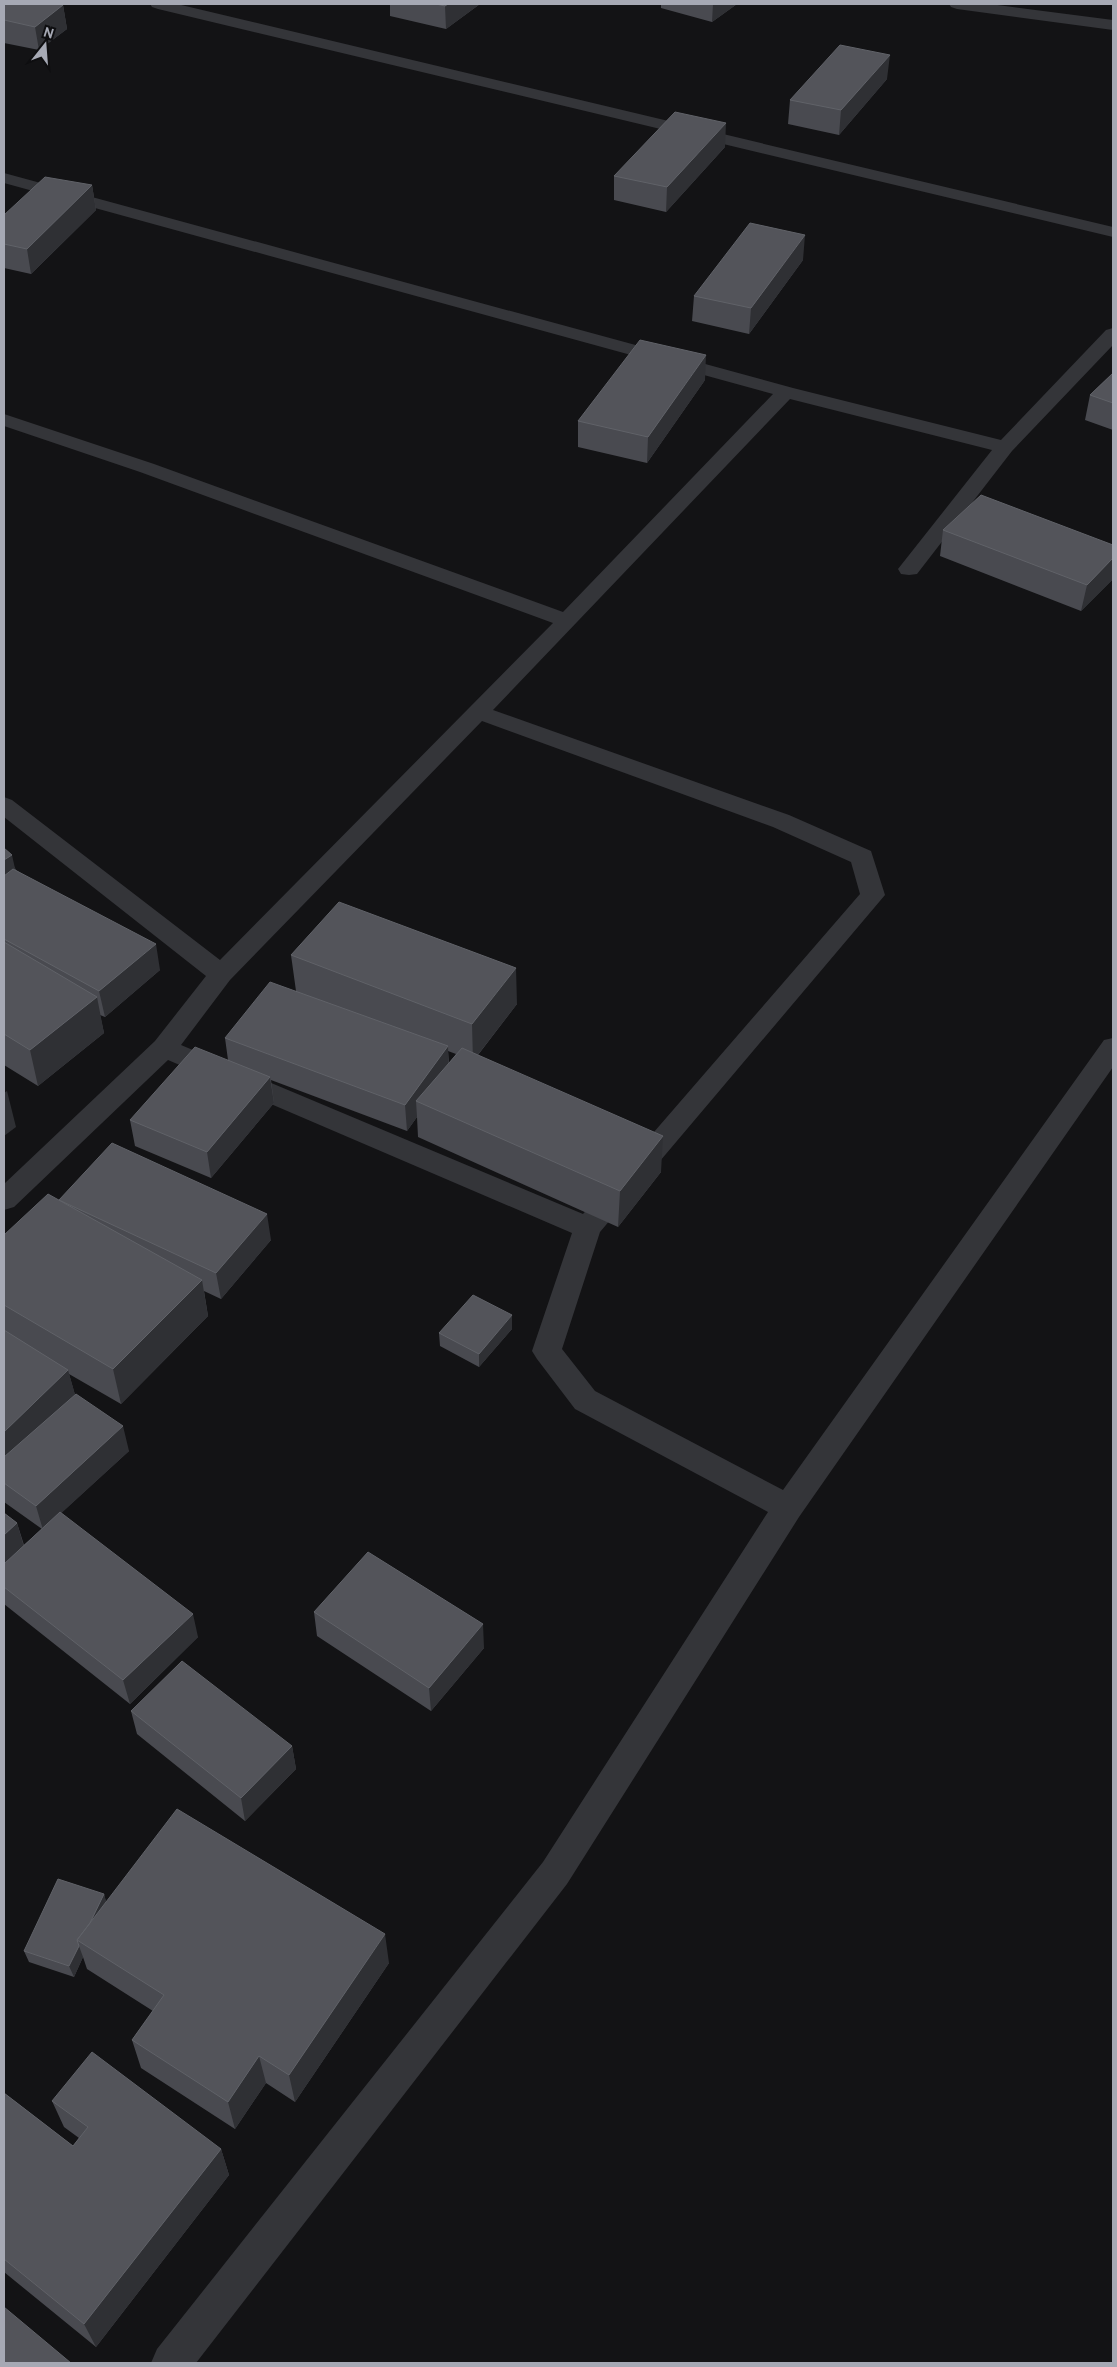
<svg xmlns="http://www.w3.org/2000/svg" width="1117" height="2367" font-family="Overpass,sans-serif">
<style>
.lines{fill:none;stroke-linecap:round;stroke-linejoin:round}
.minor{fill:#343539;fill-rule:evenodd}
.wall{fill:#494a50;fill-rule:evenodd}
.shaded-wall{fill:#2f3034}
.building{fill:#53545a;stroke:#606268}
</style>
<rect width="100%" height="100%" fill="#131315"/>
<g class="lines">
<!-- minor -->
<path class="minor" d="M150,4H177L1113,227V237L158,9L152,7Z
M949,4H990L1113,20V30L957,9L951,7Z
M4,173L793,388L1001,440L1106,330L1113,328V345L1012,451L917,574L909,575L901,574L898,569L992,450L790,399L493,710L789,815L871,851L885,895L600,1232L562,1349L595,1391L783,1490L1104,1040L1113,1038V1067L799,1517L567,1884L196,2363H151L157,2349L543,1862L768,1512L575,1409L537,1359L532,1351L572,1233L168,1060L14,1207L4,1210V1184L155,1041L206,976L4,817V797L12,800L220,960L553,623L140,472L4,426V414L154,464L563,612L773,394L4,183ZM482,721L773,827L851,862L860,894L583,1214L181,1045L230,980Z"/>
</g>
<!-- wall -->
<path class="wall" d="M4,4L63,5L67,29L39,50L4,43Z
M390,4H480L446,29L390,16Z
M661,4H737L712,22L661,8Z
M887,79L839,135L788,124L790,100Z
M725,147L666,212L614,200V176Z
M92,185L96,210L31,274L4,268V215Z
M803,260L749,334L692,321L694,296Z
M1113,373V430L1085,420L1090,395Z
M705,380L647,463L578,447V421Z
M943,530L1113,545V579L1081,611L940,556Z
M4,848L16,870L160,970L105,1017L100,1015L104,1033L38,1086L4,1065Z
M291,955L517,1004L478,1055L661,1172L618,1227L418,1137L417,1117L407,1131L271,1080L274,1103L211,1178L135,1146L130,1120L228,1060L225,1038L296,991ZM448,1051L456,1054L449,1063Z
M59,1200L271,1240L221,1299L204,1291L208,1316L121,1404L69,1374L75,1395L129,1451L61,1513L198,1637L130,1704L4,1604V1513L17,1523L24,1545L42,1529L4,1502V1235Z
M512,1329L479,1367L440,1346L439,1333Z
M314,1612L484,1648L431,1711L317,1636Z
M131,1711L292,1746L296,1769L245,1821L137,1734Z
M104,1894L106,1902L389,1963L295,2102L266,2083L235,2129L141,2068L132,2040L153,2011L87,1969L83,1957L74,1977L29,1962L24,1951Z
M4,2093L73,2146L79,2138L64,2127L52,2101L221,2149L229,2175L96,2347L4,2272Z"/>
<!-- shaded-wall -->
<path class="shaded-wall" d="M448,4H480L446,29L445,6Z
M713,4H737L712,22Z
M63,5L67,29L39,50L35,27Z
M890,55L887,79L839,135L841,110Z
M726,123L725,147L666,212L667,187Z
M92,185L96,210L31,274L27,249Z
M805,235L803,260L749,334L751,308Z
M706,355L705,380L647,463L648,437Z
M1113,558V579L1081,611L1087,585Z
M12,855L18,882L4,890V860Z
M156,944L160,970L105,1017L99,991Z
M516,968L517,1004L473,1061L472,1024Z
M97,997L104,1033L38,1086L30,1050Z
M448,1046L449,1073L416,1101L417,1117L407,1131L405,1105Z
M270,1077L274,1103L211,1178L207,1152Z
M7,1091L16,1127L4,1136V1093Z
M663,1136L661,1172L618,1227L620,1191Z
M267,1214L271,1240L221,1299L216,1273Z
M202,1280L208,1316L121,1404L113,1369Z
M512,1315V1329L479,1367V1354Z
M68,1370L78,1405L4,1477V1432Z
M123,1426L129,1451L43,1530L36,1506Z
M17,1523L24,1547L4,1566V1535Z
M193,1614L198,1637L130,1704L123,1680Z
M483,1624L484,1648L431,1711L429,1688Z
M292,1746L296,1769L245,1821L241,1798Z
M104,1894L107,1905L81,1942Z
M385,1934L389,1963L295,2102L289,2075Z
M79,1946L83,1957L74,1977L69,1966Z
M259,2056L266,2083L235,2129L228,2102Z
M221,2149L229,2175L96,2347L84,2324Z"/>
<!-- building -->
<path class="building" d="M4,4H56L63,5L35,27L4,20Z
M436,4H448L445,6Z
M840,45L890,55L841,110L790,100Z
M675,112L726,123L667,187L614,176Z
M45,177L92,185L27,249L4,244V215Z
M750,223L805,235L751,308L694,296Z
M640,340L706,355L648,437L578,421Z
M1113,373V403L1090,395Z
M981,495L1113,545V558L1087,585L943,530Z
M4,848L12,855L4,860Z
M13,869L156,944L99,991L4,939V876Z
M339,902L516,968L472,1024L291,955Z
M4,942L97,997L30,1050L4,1034Z
M270,982L448,1046L405,1105L225,1038Z
M195,1047L270,1077L207,1152L130,1120Z
M462,1048L663,1136L620,1191L416,1101Z
M112,1143L267,1214L216,1273L59,1200Z
M48,1194L202,1280L113,1369L4,1305V1235Z
M473,1295L512,1315L479,1354L439,1333Z
M4,1330L68,1370L4,1432Z
M76,1394L123,1426L36,1506L4,1483V1457Z
M60,1512L193,1614L123,1680L4,1587V1564Z
M4,1513L17,1523L4,1535Z
M368,1552L483,1624L429,1688L314,1612Z
M182,1661L292,1746L241,1798L131,1711Z
M177,1809L385,1934L289,2075L259,2056L228,2102L132,2040L164,1995L77,1940Z
M58,1879L104,1894L90,1923L77,1940L79,1946L69,1966L24,1951Z
M92,2052L221,2149L84,2324L4,2259V2093L73,2146L88,2127L52,2101Z
M4,2307L71,2363H4Z"/>
<!-- border -->
<rect width="1117" height="2367" fill="none" stroke="#a6a9b4" stroke-width="10"/>
<!-- north arrow -->
<g transform="translate(45 45) rotate(17)" stroke="#0e0e10" stroke-width="4" paint-order="stroke">
<path d="M0-4L9 19L0 12L-9 19Z" fill="#a6a9b4"/>
<text y="-8" font-size="14" font-weight="bold" text-anchor="middle" fill="#a6a9b4">N</text>
</g>
</svg>
